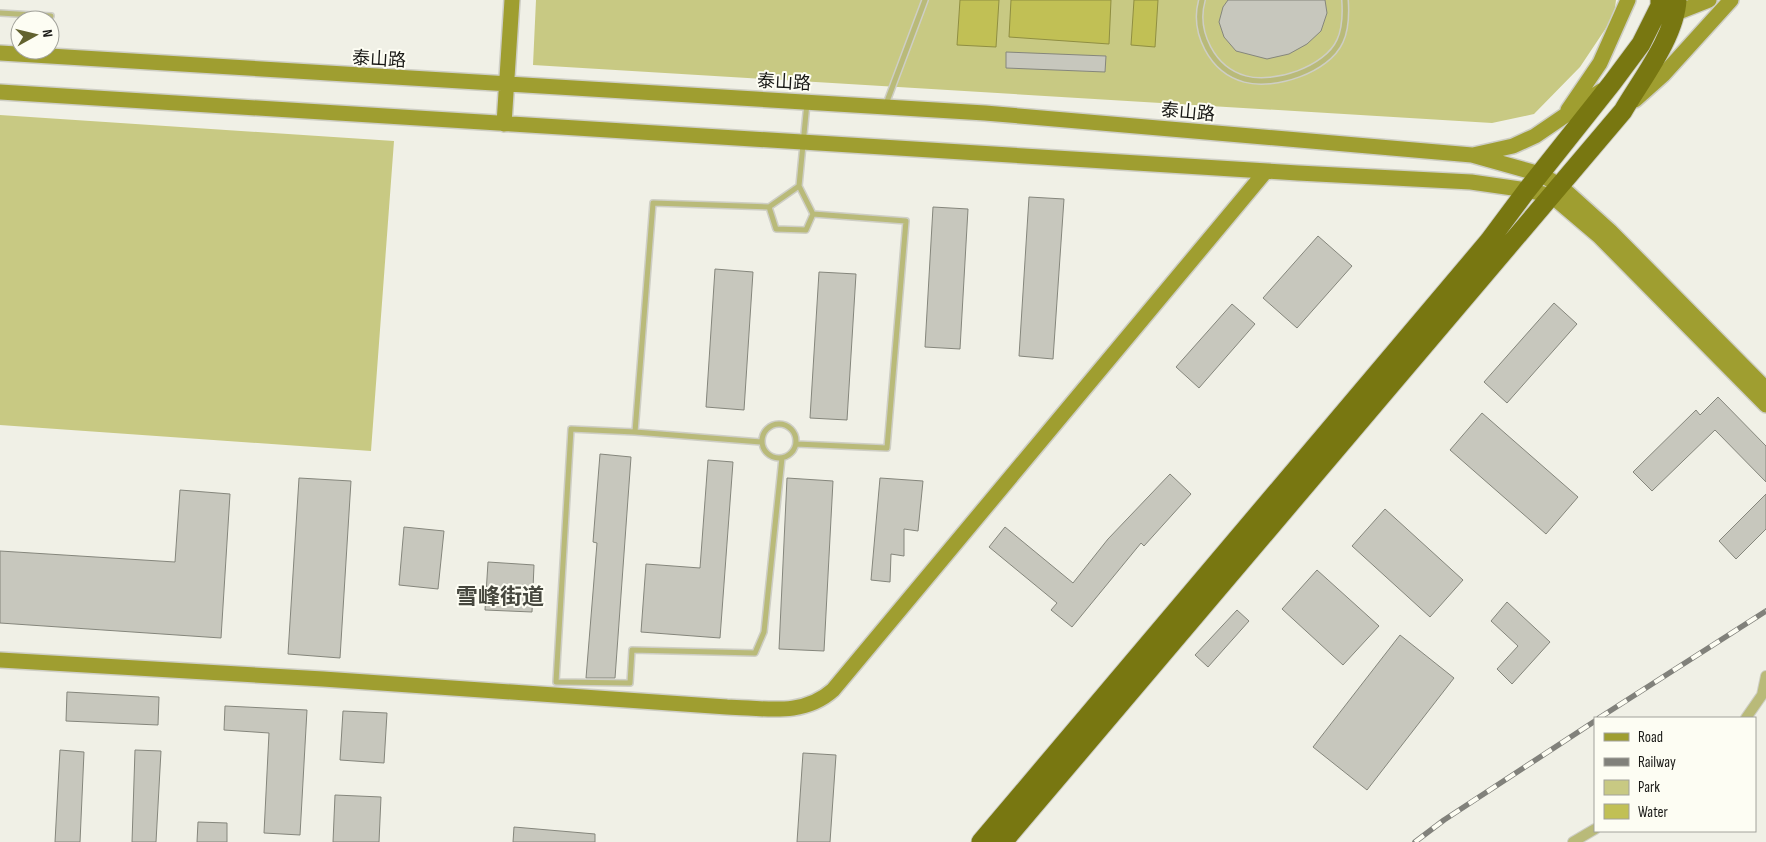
<svg xmlns="http://www.w3.org/2000/svg" width="1766" height="842" font-family="'Sofia Sans Condensed','Noto Sans SC',sans-serif">
<style>
.green{fill:#c8c983}
.water{fill:#c1c055;stroke:#8f8e42}
.building{fill:#c7c7bd;stroke:#85867c}
.lines{fill:none;stroke-linecap:round;stroke-linejoin:round}
.lane-casing{stroke:#cecec5;stroke-width:8}
.street-casing{stroke:#cecec5;stroke-width:12}
.secondary-casing{stroke:#cecec5;stroke-width:18}
.highway-casing{stroke:#cecec5;stroke-width:21}
.lane{stroke:#b9ba79;stroke-width:5}
.street{stroke:#b9ba79;stroke-width:10}
.secondary{stroke:#9f9e30;stroke-width:15}
.highway{stroke:#787711;stroke-width:19}
.rail-casing{stroke:#81817b;stroke-width:5.5}
.rail{stroke:#fdfdf3;stroke-width:4;stroke-dasharray:11;stroke-linecap:butt}
.labels{text-anchor:middle;stroke-width:4;stroke-linejoin:round;paint-order:stroke}
.street-label{font-size:18px;fill:#191916;stroke:#fdfdf3}
.district-label{font-size:22px;font-weight:bold;fill:#47483f;stroke:#fdfdf3}
</style>
<rect width="100%" height="100%" fill="#f0f0e6"/>
<!-- green -->
<path class="green" d="M536,0H1616L1614,16L1580,67L1534,114L1492,123L533,65Z
M0,115L394,141L371,451L0,425Z"/>
<!-- water -->
<path class="water" d="M960,0H999L996,47L957,45Z
M1011,0H1111L1109,44L1009,37Z
M1134,0H1158L1155,47L1131,45Z"/>
<!-- building -->
<path class="building" d="M1228,0H1325L1327,13L1321,31L1307,44L1289,54L1267,59L1236,51L1224,37L1219,22L1223,7Z
M1006,52L1106,56L1105,72L1006,68Z
M1029,197L1064,199L1053,359L1019,356Z
M933,207L968,209L960,349L925,347Z
M1318,236L1352,266L1297,328L1263,298Z
M715,269L753,272L744,410L706,407Z
M819,272L856,274L847,420L810,418Z
M1554,303L1577,324L1507,403L1484,382Z
M1232,304L1255,324L1199,388L1176,367Z
M1718,397L1766,446V482L1715,430L1652,491L1633,472L1696,410L1700,415Z
M1482,413L1578,497L1546,534L1450,450Z
M600,454L631,457L615,678H586L597,543L593,542Z
M708,460L733,462L720,638L641,632L646,564L700,568Z
M1170,474L1191,494L1144,546L1141,543L1072,627L1051,610L1057,603L989,547L1005,527L1073,583L1108,539Z
M299,478L351,481L340,658L288,654Z
M787,478L833,481L824,651L779,649Z
M880,478L923,481L918,531L904,529V556L891,554L890,582L871,580Z
M180,490L230,494L221,638L0,623V551L175,562Z
M1766,494V529L1736,559L1719,541Z
M1385,509L1463,580L1430,617L1352,546Z
M404,527L444,531L438,589L399,585Z
M488,562L534,565L532,612L485,610Z
M1317,570L1379,626L1343,665L1282,609Z
M1507,602L1550,642L1512,684L1497,669L1518,646L1491,621Z
M1237,610L1249,621L1208,667L1195,655Z
M1400,635L1454,678L1367,790L1313,747Z
M67,692L159,697L158,725L66,721Z
M225,706L307,710L300,835L264,833L269,733L224,730Z
M343,711L387,713L384,763L340,760Z
M60,750L84,752L80,842H55Z
M135,750L161,751L156,842H132Z
M803,753L836,755L830,842H797Z
M335,795L381,797L379,842H333Z
M198,822L227,823V842H197Z
M514,827L595,834V842H513Z"/>
<g class="lines">
<!-- lane casing -->
<g class="lane-casing">
<path id="lane" d="M1202,0C1193,32 1212,70 1245,79C1274,87 1327,70 1340,41C1346,28 1346,14 1345,0
M0,13L51,16
M886,104L925,0
M799,186L807,103
M769,207L799,186L813,214
M762 441a17 17 0 1 1 34 0a17 17 0 1 1-34 0Z
M635,432L571,429L556,682L630,683L632,650L755,653L764,632L782,458
M761,442L635,432L653,203L769,207L776,229L806,230L813,214L906,221L887,448L796,444"/>
</g>
<!-- street casing -->
<g class="street-casing">
<path id="street" d="M1746,718L1762,695L1766,676
M1573,842L1595,829"/>
</g>
<!-- secondary casing -->
<g class="secondary-casing">
<path id="secondary" d="M1666,9L1676,13L1709,0
M0,53L985,113L1472,155L1540,174L1559,185L1610,231L1766,389
M0,92L1298,173L1471,182L1527,190L1552,196L1599,236L1766,405
M1635,100L1663,75L1731,0
M1568,110L1600,63L1628,0
M504,124L512,0
M1473,155L1513,146L1535,136L1601,91
M0,660L323,679L727,707C765,708 803,717 833,690L1266,171"/>
</g>
<!-- highway casing -->
<g class="highway-casing">
<path id="highway" d="M981,842L1489,241L1527,190L1612,83L1641,44L1660,6V0
M1003,842L1623,111C1641,80 1675,37 1677,0"/>
</g>
<!-- lane -->
<use href="#lane" class="lane"/>
<!-- street -->
<use href="#street" class="street"/>
<!-- secondary -->
<use href="#secondary" class="secondary"/>
<!-- highway -->
<use href="#highway" class="highway"/>
<!-- rail casing -->
<g class="rail-casing">
<path id="rail" d="M1599,718L1766,611
M1415,842L1444,820L1595,721"/>
</g>
<!-- rail -->
<use href="#rail" class="rail"/>
</g>
<g class="labels">
<!-- street labels -->
<g class="street-label">
<text transform="translate(379 59) rotate(3)" y="6">泰山路</text>
<text transform="translate(784 82) rotate(3)" y="6">泰山路</text>
<text transform="translate(1188 112) rotate(5)" y="6">泰山路</text>
</g>
<!-- district labels -->
<g class="district-label">
<text x="500" y="604">雪峰街道</text>
</g>
</g>
<!-- legend -->
<rect x="1594" y="717" width="162" height="115" fill="#fdfdf3" stroke="#a2a29b"/>
<rect x="1604" y="733" width="25" height="8" fill="#9f9e30" stroke="#a2a29b"/>
<text x="1638" y="742" font-size="15" fill="#191916">Road</text>
<rect x="1604" y="758" width="25" height="8" fill="#81817b" stroke="#a2a29b"/>
<text x="1638" y="767" font-size="15" fill="#191916">Railway</text>
<rect x="1604" y="780" width="25" height="15" fill="#c8c983" stroke="#a2a29b"/>
<text x="1638" y="792" font-size="15" fill="#191916">Park</text>
<rect x="1604" y="804" width="25" height="15" fill="#c1c055" stroke="#a2a29b"/>
<text x="1638" y="817" font-size="15" fill="#191916">Water</text>
<!-- north arrow -->
<g transform="translate(35 35) rotate(82)"><circle r="24" fill="#fdfdf3" stroke="#a2a29b"/>
<path d="M0-4L9 19L0 12L-9 19Z" fill="#62622f"/>
<text y="-8" font-size="14" font-weight="bold" text-anchor="middle" fill="#191916">N</text>
</g>
</svg>
